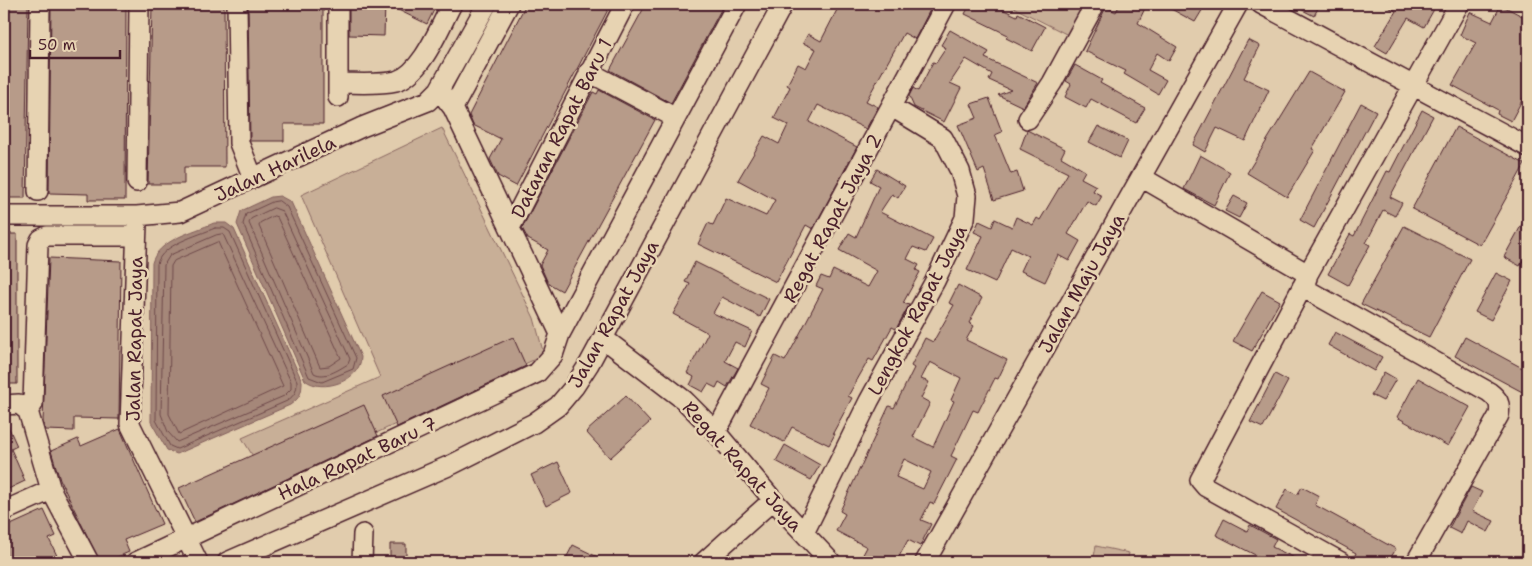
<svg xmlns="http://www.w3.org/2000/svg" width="1532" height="566" font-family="'Shantell Sans',sans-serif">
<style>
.green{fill:#c8af97;stroke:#896761}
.water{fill:#a58779;stroke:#815d5a}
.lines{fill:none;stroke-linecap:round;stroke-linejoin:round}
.shore{stroke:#6e494a;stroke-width:1}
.building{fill:#b79b89;stroke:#4a1f2b;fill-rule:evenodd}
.minor-casing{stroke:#4a1f2b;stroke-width:22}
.minor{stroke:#e7d3b2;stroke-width:19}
.labels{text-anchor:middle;stroke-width:5;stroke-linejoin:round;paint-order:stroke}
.street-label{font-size:19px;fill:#4a1f2b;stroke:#e7d3b2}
</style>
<rect width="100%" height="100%" fill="#e1ccad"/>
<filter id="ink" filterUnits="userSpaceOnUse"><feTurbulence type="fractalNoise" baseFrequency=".02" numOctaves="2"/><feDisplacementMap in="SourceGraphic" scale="10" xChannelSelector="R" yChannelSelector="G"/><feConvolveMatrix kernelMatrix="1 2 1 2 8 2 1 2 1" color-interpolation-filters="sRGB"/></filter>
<g filter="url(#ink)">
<!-- green -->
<path class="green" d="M1007,4H1087L1070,36Z
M442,128L534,318L544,355L269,483L242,438L380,377L301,195Z
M1096,546L1129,553L1127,562H1093Z"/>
<!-- water -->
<path class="water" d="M280,196L291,202L361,357C361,381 322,394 305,380L237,224L241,211L271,197Z
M214,223H226L234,229L302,381C302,393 300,398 290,405L177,454L167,450L151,422L152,263C158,240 193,232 214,223Z"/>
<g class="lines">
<!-- shore -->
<path class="shore" d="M279,201L287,207L356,358L353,369L322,382L309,377L243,224L246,214L272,202Z
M274,208L282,211L350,359L348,364C338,370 325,379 314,373L249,223L251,219Z
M274,216L277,217L341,358L329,366L320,367L259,226L260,223Z
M215,228H224L230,232L297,381C297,391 295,395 287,401L177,449L170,446L156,420L157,264C162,244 197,236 215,228Z
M223,234L291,382V389L284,396L177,442L168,432L161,414L164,265L170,255L216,235Z
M218,242L283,386L179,434L169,414L171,266L174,261Z"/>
</g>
<!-- building -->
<path class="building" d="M4,4H28L25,198H4Z
M51,4H126L125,200H88V194L49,193Z
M152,4H224L225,167H184V184H148Z
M248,4H323V124H284V141H250Z
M349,4H385L384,36L349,35Z
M386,4H437L427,24Z
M526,4H611L516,186L498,176L490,159L501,139L473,125L469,115Z
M646,4H724L671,103L610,70Z
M840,4H933L915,39L904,33L866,101L878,107L866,129L818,105L809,122L857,147L813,229L806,225L776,282L698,244L708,223L713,225L726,198L766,216L775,200L738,180L764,136L779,144L788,125L774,118L790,87L787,85L798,64L806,68L816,49L803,43L808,34L821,41Z
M970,4H991L1017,16L1018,13L1045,27L1032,51L1006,38L1008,35L965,14Z
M1120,4H1147L1138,23L1177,47L1169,61L1157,53L1148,70L1166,80L1158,94L1124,74L1126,71L1085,51L1106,7L1116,12Z
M1162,4H1198L1204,7L1195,22Z
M1291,4H1320L1314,16Z
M1383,4H1437L1424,27L1408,18L1387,53L1375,46L1396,11Z
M1501,5L1528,19V89L1511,121L1497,114L1498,110L1452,85L1476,43L1460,35L1470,12L1492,22Z
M950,30L989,52L985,58L1038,83L1023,107L998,95L1011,90L989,80L992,74L966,59L950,83L961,88L944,122L914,107L909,96L913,88L918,91L933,62L936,63L946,48L941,45Z
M1248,40L1260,46L1244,78L1269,90L1245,141L1217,128L1205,152L1193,145Z
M1075,65L1102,80L1100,83L1145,108L1136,123L1091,99L1086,108L1065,97L1071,84L1066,81Z
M1309,72L1345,92L1312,149L1315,150L1287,197L1247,173Z
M599,90L655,120L562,291L548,283L540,265L548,250L528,239L522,228L593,92L597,94Z
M989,98L1002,132L995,135L1011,174L1017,172L1023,191L994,200L984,169L978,172L958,125L977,118L971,104Z
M1361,103L1376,111L1314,228L1300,220Z
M1422,110L1433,116L1390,197L1402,203L1395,216L1383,210L1366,243L1370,245L1348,285L1328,274L1350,234L1354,236L1387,171L1390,172Z
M1098,126L1128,141L1120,158L1089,142Z
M1456,127L1525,164L1480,245L1412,209Z
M1027,130L1065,149L1061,157L1085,171L1081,178L1096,186L1093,191L1102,196L1096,206L1087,201L1068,234L1080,241L1069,261L1058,255L1045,282L1021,271L1028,256L1011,248L995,283L967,270L983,236L974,232L979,221L992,227L995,219L1012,227L1016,217L1033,225L1037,218L1040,220L1068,173L1020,149Z
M1200,155L1230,172L1214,205L1184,189Z
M877,169L905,186L898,198L892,194L880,212L933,239L926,252L913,247L907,259L919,265L916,270L920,272L903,303L909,305L896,329L892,327L873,361L869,359L848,396L852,398L833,433L835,434L829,445L792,427L784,442L750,424L769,388L761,384L775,356L785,361L796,341L823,289L816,286L821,276L829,279L833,270L868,287L877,271L839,250L849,233L856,237L879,186L870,181Z
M1234,196L1247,203L1239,218L1225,211Z
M1528,213V251L1520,266L1504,257Z
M1404,226L1470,259L1429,337L1361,304Z
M4,234H17V384H4Z
M49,258L121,261L119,419L74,418V431L45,430L43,421Z
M695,262L769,299L760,317L722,297L713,313L752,331L745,347L735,342L725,361L738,368L727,387L719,382L716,388L708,384L703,392L690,385L694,377L687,373L708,333L673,314L690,284L685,282Z
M1496,273L1512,281L1491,320L1475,312Z
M958,285L982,298L969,323L974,326L966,340L1007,360L998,379L995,378L978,412L973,410L951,456L957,459L934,504L930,502L921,520L931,524L920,546L908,540L896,562H859L867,547L836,531L845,514L840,511L889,406L894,408L914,368L911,366L925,338L933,342L954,305L949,303ZM930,362L961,378L951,400L954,401L933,447L913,437L930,403L921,398L929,382L921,379ZM904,459L931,472L923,489L896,477Z
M1262,291L1280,301L1252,351L1233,341Z
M1335,332L1382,357L1374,371L1328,345Z
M513,337L526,366L397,427L383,396Z
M1465,337L1528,371V395L1455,356Z
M1384,372L1396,379L1383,401L1371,395Z
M1275,374L1288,381L1263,428L1250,422Z
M1418,378L1470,407L1448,446L1397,417Z
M626,396L650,422L610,458L586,432Z
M364,405L378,436L195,522L179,488Z
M4,417L17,446L11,449L25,481L4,491Z
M120,429L162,524L124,540L129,552L106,562H100L60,480L51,451L78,439L81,446Z
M785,445L820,465L811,480L776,461Z
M558,462L572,493L546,506L531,475Z
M1302,487L1319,496L1315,505L1396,549L1388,562H1352L1356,553L1276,509L1287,489L1297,495Z
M1471,487L1482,492L1472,511L1494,521L1488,532L1467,521L1461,534L1449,528Z
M44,510L56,536L49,539L60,562H4V528Z
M1224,519L1247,531L1250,525L1276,539L1272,547L1303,562H1269L1216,535Z
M390,544H406V562H390Z
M573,545L608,562H564Z"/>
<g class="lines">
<!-- minor casing -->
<g class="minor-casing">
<path id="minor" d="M237,4L239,143L253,178
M1261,4L1528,147
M589,72L676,118
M338,83C357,83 378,85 396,81C422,74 440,26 452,4
M439,90L453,108L560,334
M338,97V4
M453,108L509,4
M1028,119L1052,83L1095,4
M1141,177L1308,274L1459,4
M137,182L139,4
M38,191L40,4
M4,216H137L180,212L362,127L428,101L439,90L487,4
M137,224L130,424L198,562
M511,226L625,4
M1307,278L1200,480L1206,487L1341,562
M1302,287L1489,392C1498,399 1501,403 1499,415L1416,562
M603,338L684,400L716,432L773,500L831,562
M4,405L19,404L28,411
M716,432L946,4
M4,511L51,490
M804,533L869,401L935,281L965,218L967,196L960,171L943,138L892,107
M89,562L51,490L28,411L33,404L38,245L41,239L47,236H136
M136,562L537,373L553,355L560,334L737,4
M227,562L453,464L534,423L558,406L574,387L589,364L783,4
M362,562L363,534
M704,562L773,500
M925,562L1238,4"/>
</g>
<!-- minor -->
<use href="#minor" class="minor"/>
</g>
</g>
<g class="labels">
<!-- street labels -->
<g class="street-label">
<text transform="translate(561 128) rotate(-63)" y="7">Dataran Rapat Baru 1</text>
<text transform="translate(275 168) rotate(-25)" y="7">Jalan Harilela</text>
<text transform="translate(832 218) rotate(-62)" y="7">Regat Rapat Jaya 2</text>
<text transform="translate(1081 283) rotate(-61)" y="7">Jalan Maju Jaya</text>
<text transform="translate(917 310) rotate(-62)" y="7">Lengkok Rapat Jaya</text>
<text transform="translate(613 314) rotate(-61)" y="7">Jalan Rapat Jaya</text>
<text transform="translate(134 339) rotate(-89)" y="7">Jalan Rapat Jaya</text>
<text transform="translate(357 458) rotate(-25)" y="7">Hala Rapat Baru 7</text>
<text transform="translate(743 466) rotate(48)" y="7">Regat Rapat Jaya</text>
</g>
</g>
<!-- margin -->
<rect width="1532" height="566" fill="none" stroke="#e7d3b2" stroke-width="20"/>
<rect x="10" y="10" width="1512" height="546" fill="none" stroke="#4a1f2b" stroke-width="2" filter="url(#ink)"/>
<!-- scale -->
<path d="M30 50v8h90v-8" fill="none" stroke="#4a1f2b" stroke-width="2.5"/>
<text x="38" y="50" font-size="15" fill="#4a1f2b" stroke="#e7d3b2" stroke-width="4" paint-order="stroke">50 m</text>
</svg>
